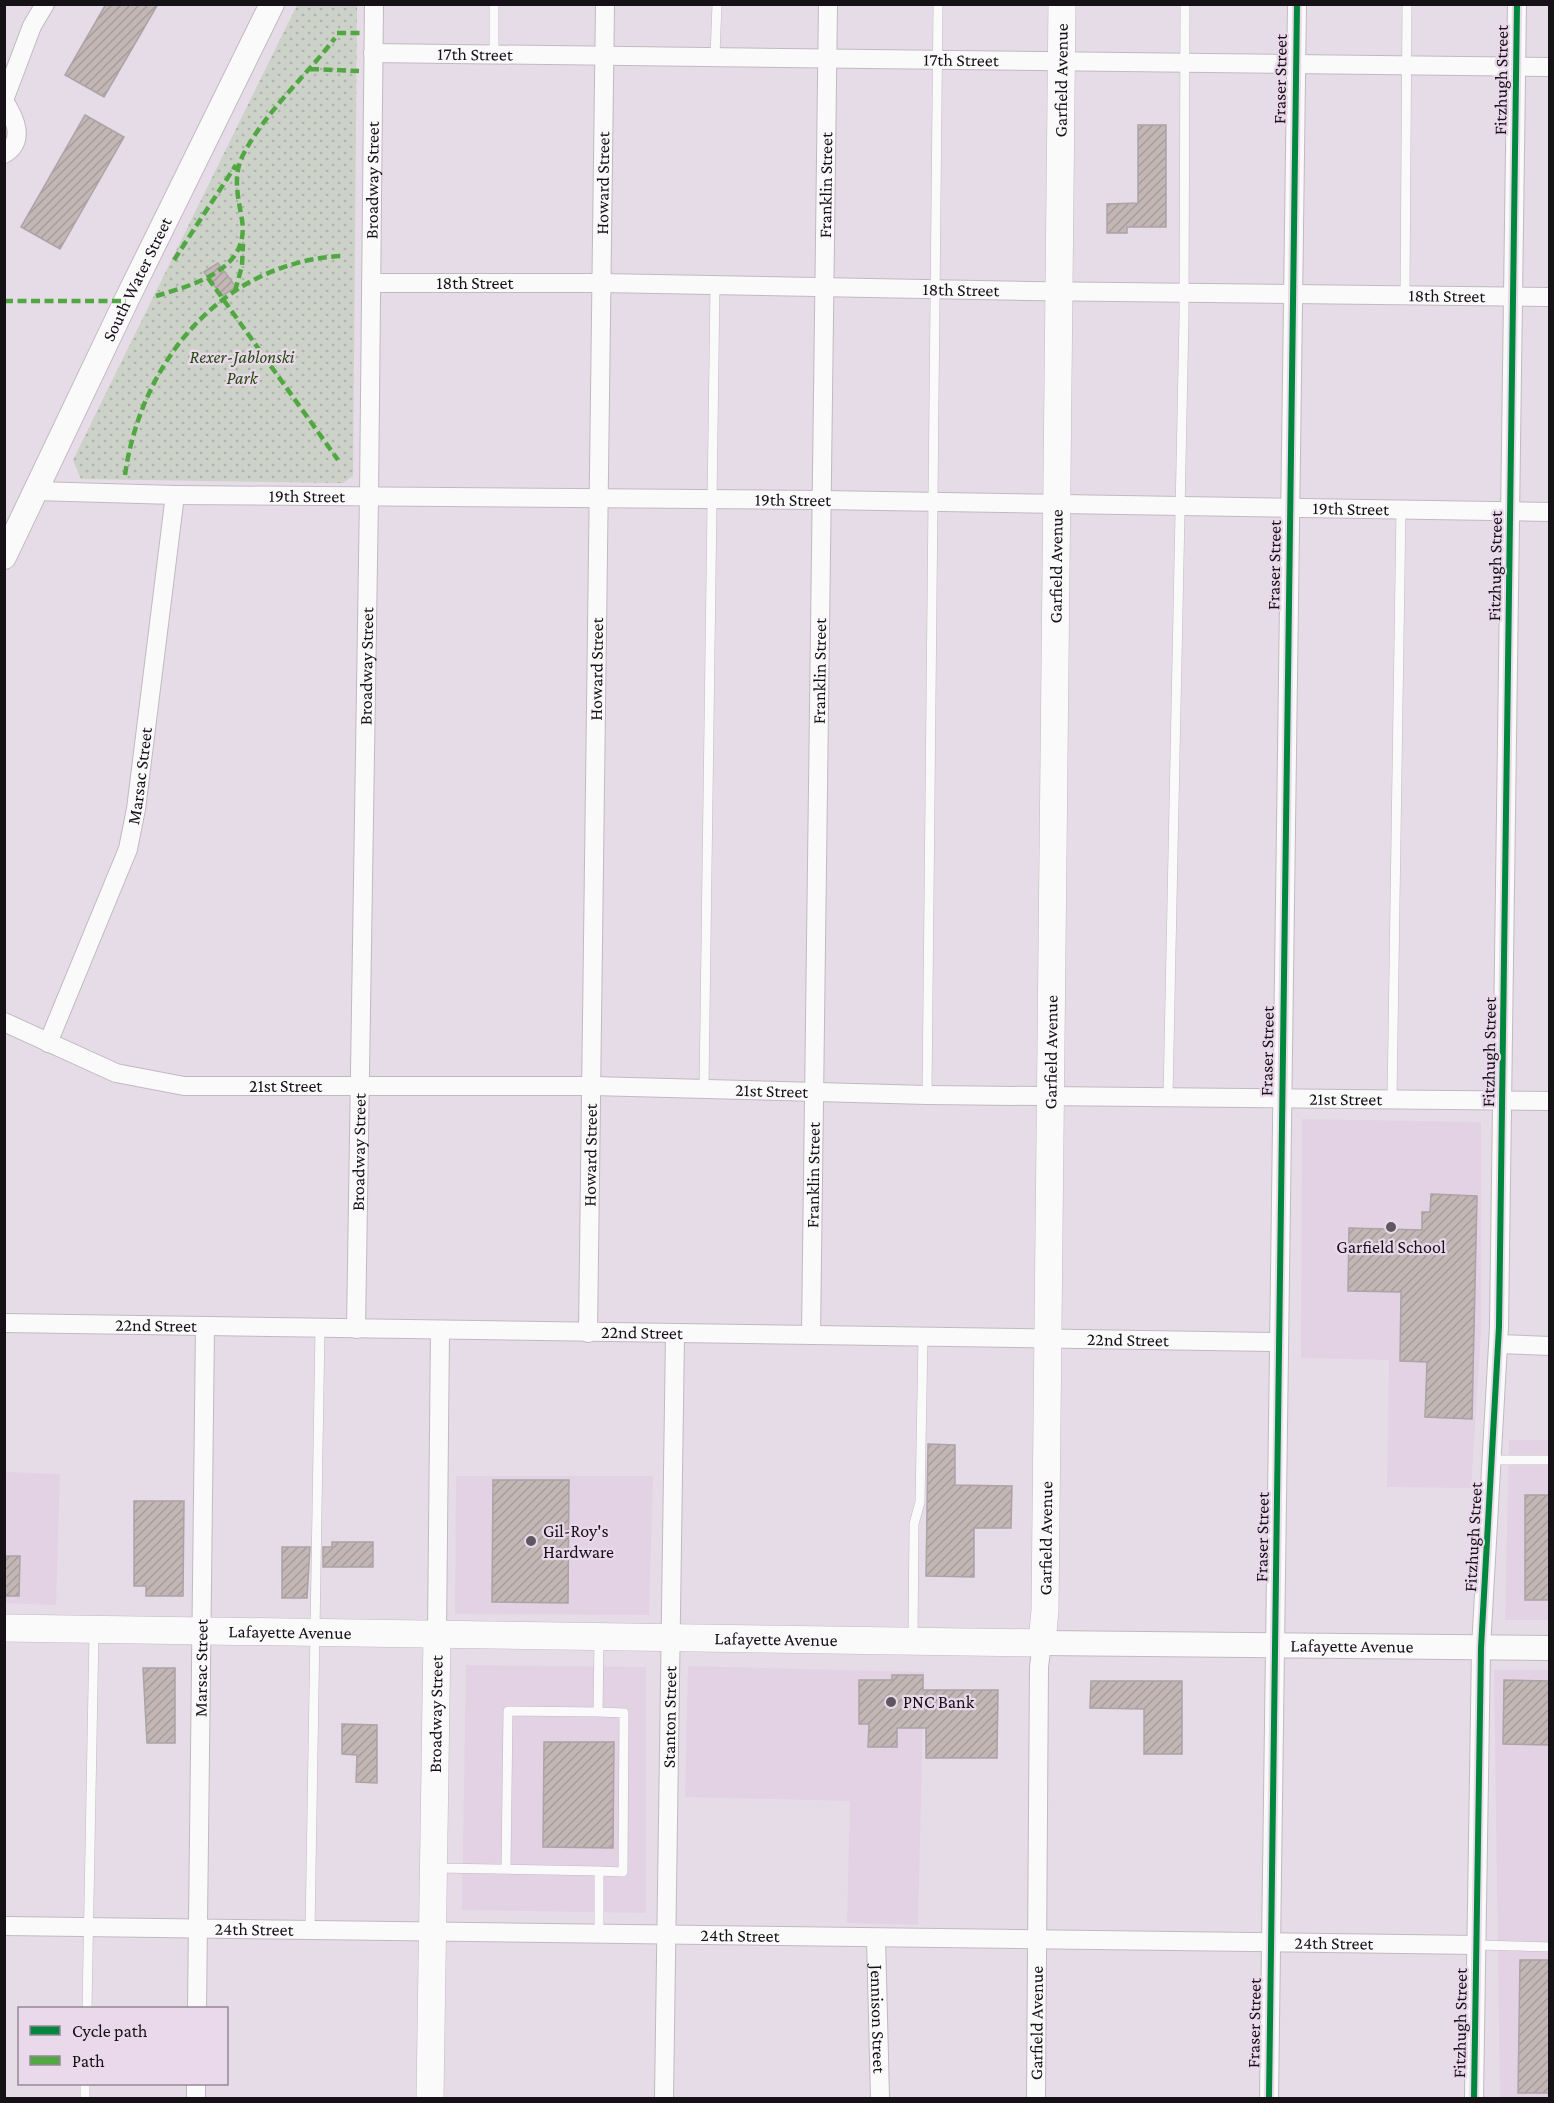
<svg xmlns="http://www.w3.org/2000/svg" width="1554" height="2103" font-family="'Crimson Pro',serif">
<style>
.built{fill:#e3d2e4}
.green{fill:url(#green-dots)}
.building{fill:url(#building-hatch);stroke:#aba3a6;stroke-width:1.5}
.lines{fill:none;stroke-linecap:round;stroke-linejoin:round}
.lane-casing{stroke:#c1b9c2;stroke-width:10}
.street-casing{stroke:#c1b9c2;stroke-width:20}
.secondary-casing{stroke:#c1b9c2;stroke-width:26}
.primary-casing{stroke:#c1b9c2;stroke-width:28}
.lane{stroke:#fbfafb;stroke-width:9}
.street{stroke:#fbfafb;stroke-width:18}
.secondary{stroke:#fbfafb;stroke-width:24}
.primary{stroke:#fbfafb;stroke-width:27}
.quiet{stroke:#51a842;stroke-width:4.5;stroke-dasharray:9 4.5;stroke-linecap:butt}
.cycleway-casing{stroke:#ead8eb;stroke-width:10}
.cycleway{stroke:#00873e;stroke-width:6}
.poi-dot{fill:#5f5760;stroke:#ead8eb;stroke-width:2}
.labels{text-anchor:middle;stroke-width:4.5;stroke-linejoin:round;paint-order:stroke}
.street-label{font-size:18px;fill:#161017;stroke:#ead8eb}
.park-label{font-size:18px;font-style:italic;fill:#264a11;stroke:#ead8eb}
.poi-label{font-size:18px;fill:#161017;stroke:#ead8eb;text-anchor:start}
</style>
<defs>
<pattern id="green-dots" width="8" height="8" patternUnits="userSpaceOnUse" patternTransform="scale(1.5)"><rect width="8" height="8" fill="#ccd2c8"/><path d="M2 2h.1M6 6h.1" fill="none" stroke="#aeb3ab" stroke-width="1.8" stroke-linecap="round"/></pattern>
<pattern id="building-hatch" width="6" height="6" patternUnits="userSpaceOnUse" patternTransform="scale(1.5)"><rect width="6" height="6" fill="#c3b7b6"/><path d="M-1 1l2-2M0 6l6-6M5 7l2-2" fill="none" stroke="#a79c9c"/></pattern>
</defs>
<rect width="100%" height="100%" fill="#e6dce7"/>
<!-- built -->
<path class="built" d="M1302,1119L1481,1122V1332L1471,1488L1387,1487L1389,1360L1301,1358Z
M1509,1440H1549V1620H1505Z
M5,1472L60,1474L56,1605L5,1603Z
M456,1476H653L649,1615L455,1614Z
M466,1665L646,1667V1913L462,1910Z
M688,1666L924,1672L918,1925L847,1923L850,1801L685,1797Z
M1494,1670H1549V2098H1500Z"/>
<!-- green -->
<path class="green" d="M297,5H357L353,476L343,483L81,479L73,460Z"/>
<!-- building -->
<path class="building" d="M106,4H158L104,97L65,75Z
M85,115L124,137L60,249L21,227Z
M1138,125H1166V227H1127V233H1107V204L1138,203Z
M218,263L236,287L222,296L204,272Z
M1431,1194L1477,1196L1472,1419L1425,1417L1427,1362L1400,1361L1401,1292L1348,1291L1349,1228L1422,1230V1212H1430Z
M928,1444L955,1445V1485L1012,1486L1011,1528H974V1577L926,1576Z
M493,1480H569L568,1603L492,1602Z
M1525,1495H1550V1600H1525Z
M134,1501H184L183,1596H146V1586H134Z
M332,1542H373V1567H323V1547H332Z
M282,1547H310L307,1598H282Z
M4,1556H20L19,1596H4Z
M143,1668H175V1743H147Z
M892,1675H923V1690H998L997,1758H926V1728H897V1747H868L869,1724H859V1680H892Z
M1504,1680L1550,1681V1745L1503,1744Z
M1091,1681H1182V1754H1144V1709L1090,1708Z
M342,1724L377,1725V1783L356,1782L357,1755L342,1754Z
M544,1742H614L613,1848L543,1847Z
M1520,1960H1550V2093H1518Z"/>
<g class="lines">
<!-- lane casing -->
<g class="lane-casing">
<path id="lane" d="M494,53V4
M715,56L717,4
M1405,294L1407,4
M704,1089L715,285
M927,1095L938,4
M1168,1097L1184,318L1185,4
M1392,1099L1401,509
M1492,1460H1550
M913,1640L914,1524L920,1502L923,1337
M598,1712L624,1713L623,1872L599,1871
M436,1868L599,1871V1933
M506,1869L508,1711L598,1712L599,1638
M310,1931L320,1329
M1477,1945L1550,1947
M87,2008L94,1633
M85,2098V2084"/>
</g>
<!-- street casing -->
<g class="street-casing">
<g id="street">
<path id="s1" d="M373,53L1550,67"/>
<path d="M4,100L32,26L45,4"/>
<path d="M4,101C15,118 26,141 4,154"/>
<path id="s2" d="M371,283H602L1028,291L1550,297"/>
<path id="s3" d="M35,491L175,495L822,500L1550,512"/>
<path id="s4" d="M4,1022L116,1073L184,1086H592L927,1095L1550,1101"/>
<path id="s5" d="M48,1043L128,849L136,809L175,495"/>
<path id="s6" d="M4,1323L1279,1342"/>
<path id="s7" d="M356,1329L369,497L374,4"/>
<path id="s8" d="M588,1333L605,4"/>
<path id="s9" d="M811,1335L828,4"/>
<path d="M1499,1344L1550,1346"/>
<path d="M437,1634L440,1331"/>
<path id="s10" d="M4,1926L1477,1945"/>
<path id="s11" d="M876,1938L880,2098"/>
<path id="s12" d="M197,2008L205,1327"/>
<path d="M196,2098V2084"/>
<path id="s13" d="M664,2098L675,1335"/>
<path id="s14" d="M1036,2098L1039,1667L1042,1643"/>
<path d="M1269,2098L1297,4"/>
<path d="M1474,2098L1481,1648L1499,1327L1517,4"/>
</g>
</g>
<!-- secondary casing -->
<g class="secondary-casing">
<g id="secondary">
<path id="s15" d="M4,557L126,301L272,4"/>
<path id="s16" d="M1042,1643L1550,1648"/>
</g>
</g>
<!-- primary casing -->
<g class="primary-casing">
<g id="primary">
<path id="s17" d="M4,1628L1042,1643L1045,1610L1062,4"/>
<path id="s18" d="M430,2098L437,1634"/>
</g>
</g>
<!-- lane -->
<use href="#lane" class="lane"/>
<!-- street -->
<use href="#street" class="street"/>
<!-- secondary -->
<use href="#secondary" class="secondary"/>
<!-- primary -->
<use href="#primary" class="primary"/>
<!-- quiet -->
<path class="quiet" d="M337,33H360
M310,69L359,71
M174,260L236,165
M208,278L338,460
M235,291L242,266L243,244
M156,296C193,285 250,270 242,220C238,196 232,175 244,153C267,110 306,76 335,38
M4,301H126
M125,475C141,362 221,263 341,256"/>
<!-- cycleway casing -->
<g class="cycleway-casing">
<path id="cycleway" d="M1269,2098L1297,4
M1474,2098L1481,1648L1499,1327L1517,4"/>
</g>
<!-- cycleway -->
<use href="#cycleway" class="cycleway"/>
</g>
<!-- markers -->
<g class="poi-dot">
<circle cx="1391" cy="1227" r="6"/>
<circle cx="531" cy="1541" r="6"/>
<circle cx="891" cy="1702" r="6"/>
</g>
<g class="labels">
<!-- street labels -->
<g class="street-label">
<text dy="6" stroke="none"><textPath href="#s1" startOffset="102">17th Street</textPath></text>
<text dy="6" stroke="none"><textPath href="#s1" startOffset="588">17th Street</textPath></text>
<text transform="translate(1280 79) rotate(-89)" y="6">Fraser Street</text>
<text dy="6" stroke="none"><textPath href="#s17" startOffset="2601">Garfield Avenue</textPath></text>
<text transform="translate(1501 80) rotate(-89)" y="6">Fitzhugh Street</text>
<text dy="6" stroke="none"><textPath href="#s7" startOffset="1149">Broadway Street</textPath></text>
<text dy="6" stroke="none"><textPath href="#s8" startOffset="1150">Howard Street</textPath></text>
<text dy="6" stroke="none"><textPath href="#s9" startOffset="1150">Franklin Street</textPath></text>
<text dy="6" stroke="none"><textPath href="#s15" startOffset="308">South Water Street</textPath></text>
<text dy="6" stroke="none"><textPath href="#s2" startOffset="104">18th Street</textPath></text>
<text dy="6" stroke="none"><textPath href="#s2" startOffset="590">18th Street</textPath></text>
<text dy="6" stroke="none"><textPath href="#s2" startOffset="1076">18th Street</textPath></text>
<text dy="6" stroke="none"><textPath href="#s3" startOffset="272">19th Street</textPath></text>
<text dy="6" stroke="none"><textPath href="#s3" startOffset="758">19th Street</textPath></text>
<text dy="6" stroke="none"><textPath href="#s3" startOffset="1316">19th Street</textPath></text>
<text transform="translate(1274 565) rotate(-89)" y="6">Fraser Street</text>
<text dy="6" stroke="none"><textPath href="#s17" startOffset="2115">Garfield Avenue</textPath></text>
<text transform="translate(1495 566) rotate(-89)" y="6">Fitzhugh Street</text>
<text dy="6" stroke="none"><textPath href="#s7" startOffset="663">Broadway Street</textPath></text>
<text dy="6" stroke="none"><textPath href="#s8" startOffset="664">Howard Street</textPath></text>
<text dy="6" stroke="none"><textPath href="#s9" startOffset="664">Franklin Street</textPath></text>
<text dy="6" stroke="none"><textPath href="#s5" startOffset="284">Marsac Street</textPath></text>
<text transform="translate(1267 1051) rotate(-89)" y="6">Fraser Street</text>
<text dy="6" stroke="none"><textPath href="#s17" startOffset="1629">Garfield Avenue</textPath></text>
<text transform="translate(1489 1052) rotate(-89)" y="6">Fitzhugh Street</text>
<text dy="6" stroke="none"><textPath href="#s4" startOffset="294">21st Street</textPath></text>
<text dy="6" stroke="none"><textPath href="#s4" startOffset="780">21st Street</textPath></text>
<text dy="6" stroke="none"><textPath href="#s4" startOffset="1354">21st Street</textPath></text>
<text dy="6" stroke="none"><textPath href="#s7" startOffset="177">Broadway Street</textPath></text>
<text dy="6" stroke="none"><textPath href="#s8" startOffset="178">Howard Street</textPath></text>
<text dy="6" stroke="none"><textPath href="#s9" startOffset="160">Franklin Street</textPath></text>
<text dy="6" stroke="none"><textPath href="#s6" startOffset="152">22nd Street</textPath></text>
<text dy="6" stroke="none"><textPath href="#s6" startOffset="638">22nd Street</textPath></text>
<text dy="6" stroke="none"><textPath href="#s6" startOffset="1124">22nd Street</textPath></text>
<text transform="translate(1262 1537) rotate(-89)" y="6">Fraser Street</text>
<text transform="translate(1473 1537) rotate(-87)" y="6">Fitzhugh Street</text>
<text dy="6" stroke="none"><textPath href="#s17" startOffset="1143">Garfield Avenue</textPath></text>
<text dy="6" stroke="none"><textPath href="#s17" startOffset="286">Lafayette Avenue</textPath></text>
<text dy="6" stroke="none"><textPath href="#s17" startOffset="772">Lafayette Avenue</textPath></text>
<text dy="6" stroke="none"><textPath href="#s16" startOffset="310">Lafayette Avenue</textPath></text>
<text dy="6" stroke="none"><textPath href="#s12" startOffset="340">Marsac Street</textPath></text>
<text dy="6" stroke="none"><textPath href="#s18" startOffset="384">Broadway Street</textPath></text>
<text dy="6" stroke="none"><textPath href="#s13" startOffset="381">Stanton Street</textPath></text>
<text dy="6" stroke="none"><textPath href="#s10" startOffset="250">24th Street</textPath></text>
<text dy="6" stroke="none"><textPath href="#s10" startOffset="736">24th Street</textPath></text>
<text dy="6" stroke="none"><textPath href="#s10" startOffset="1330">24th Street</textPath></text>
<text dy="6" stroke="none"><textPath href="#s11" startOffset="81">Jennison Street</textPath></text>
<text dy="6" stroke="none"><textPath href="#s14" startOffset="75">Garfield Avenue</textPath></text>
<text transform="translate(1254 2023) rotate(-89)" y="6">Fraser Street</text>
<text transform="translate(1460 2023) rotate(-89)" y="6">Fitzhugh Street</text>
</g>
<!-- park labels -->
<g class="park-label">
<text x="242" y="363">Rexer-Jablonski<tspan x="242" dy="21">Park</tspan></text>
</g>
<!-- poi labels -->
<g class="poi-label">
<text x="1391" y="1253" text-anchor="middle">Garfield School</text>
<text x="543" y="1537">Gil-Roy's<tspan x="543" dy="21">Hardware</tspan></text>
<text x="903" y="1708">PNC Bank</text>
</g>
</g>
<!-- border -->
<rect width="1554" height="2103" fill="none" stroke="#161017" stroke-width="12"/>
<!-- legend -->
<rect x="18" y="2007" width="210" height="78" fill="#ead8eb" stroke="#958896" stroke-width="1.5"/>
<rect x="30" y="2026" width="30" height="9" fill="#00873e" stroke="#958896" stroke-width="1.5"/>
<text x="72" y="2037" font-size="18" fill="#161017">Cycle path</text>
<rect x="30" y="2056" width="30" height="9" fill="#51a842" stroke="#958896" stroke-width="1.5"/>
<text x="72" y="2067" font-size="18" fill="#161017">Path</text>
</svg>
